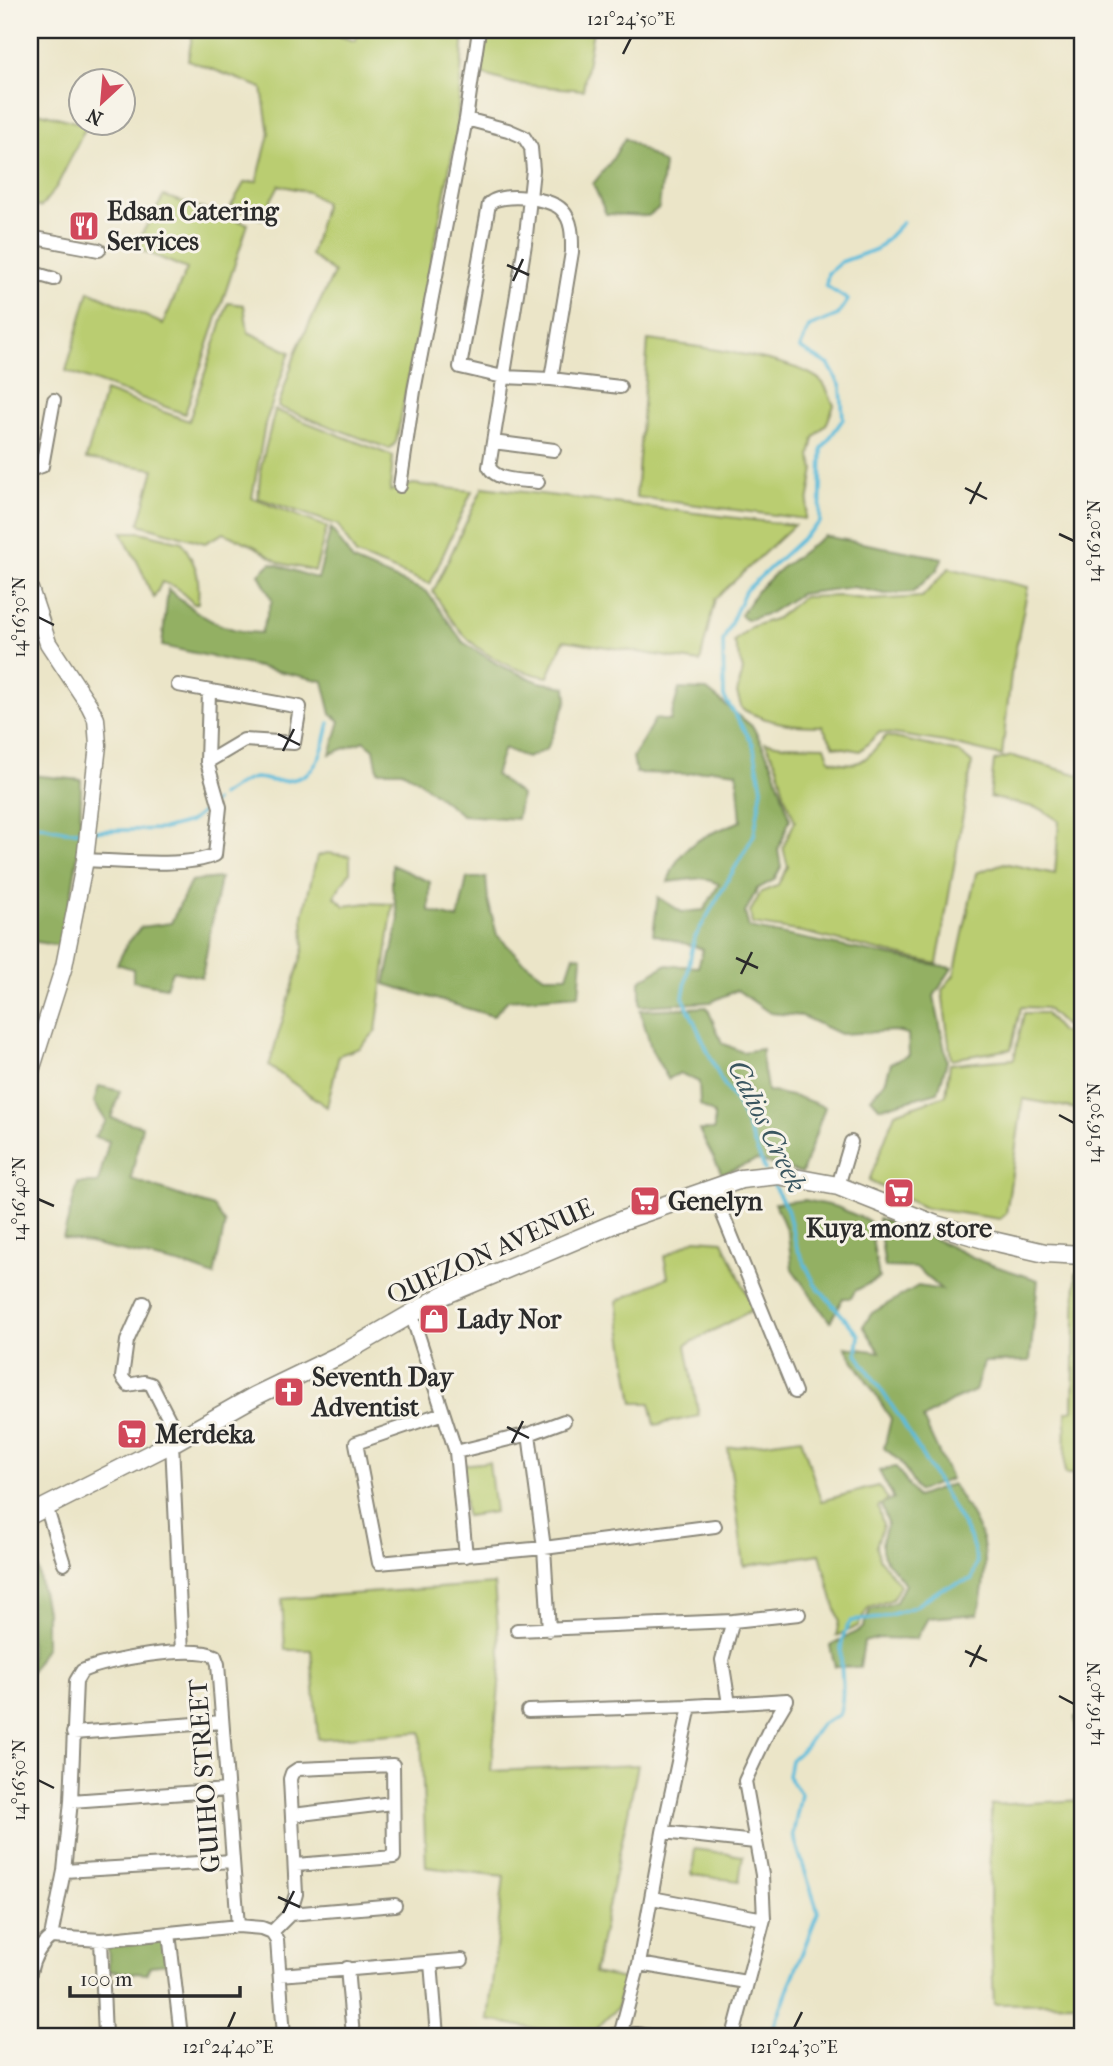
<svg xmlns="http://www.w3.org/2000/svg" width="1113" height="2066" font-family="'IM FELL French Canon',serif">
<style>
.green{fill:#bacd71;stroke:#727c4e;stroke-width:2}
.forest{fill:#93b063;stroke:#5f6e47;stroke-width:2}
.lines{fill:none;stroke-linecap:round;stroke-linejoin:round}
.stream{stroke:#5cbcdb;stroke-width:3.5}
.minor-casing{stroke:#8b887a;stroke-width:16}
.tertiary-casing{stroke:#8b887a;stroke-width:19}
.secondary-casing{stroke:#8b887a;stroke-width:21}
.minor{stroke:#fff;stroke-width:12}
.tertiary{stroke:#fff;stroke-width:16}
.secondary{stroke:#fff;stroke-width:18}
.ticks{fill:none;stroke:#2b2b2b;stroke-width:2.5}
.labels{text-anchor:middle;stroke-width:6;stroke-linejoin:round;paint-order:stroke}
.poi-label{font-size:26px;font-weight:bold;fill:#2b2b2b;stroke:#f7f3e8;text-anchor:start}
.street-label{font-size:26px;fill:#2b2b2b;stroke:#f7f3e8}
.water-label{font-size:28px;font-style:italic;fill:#3a5660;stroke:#f7f3e8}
.neatline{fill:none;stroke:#2b2b2b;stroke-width:2.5}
.ticks-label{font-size:18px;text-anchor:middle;fill:#2b2b2b}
</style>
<rect width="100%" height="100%" fill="#f7f3e8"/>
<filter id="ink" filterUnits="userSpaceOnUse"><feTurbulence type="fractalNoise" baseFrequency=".0143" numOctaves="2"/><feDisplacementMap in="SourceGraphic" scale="14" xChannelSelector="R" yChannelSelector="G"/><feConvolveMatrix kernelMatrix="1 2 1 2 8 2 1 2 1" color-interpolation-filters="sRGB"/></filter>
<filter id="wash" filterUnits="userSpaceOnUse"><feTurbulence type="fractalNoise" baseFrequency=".00686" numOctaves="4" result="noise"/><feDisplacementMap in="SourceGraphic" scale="28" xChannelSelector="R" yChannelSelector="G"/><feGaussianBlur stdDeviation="1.57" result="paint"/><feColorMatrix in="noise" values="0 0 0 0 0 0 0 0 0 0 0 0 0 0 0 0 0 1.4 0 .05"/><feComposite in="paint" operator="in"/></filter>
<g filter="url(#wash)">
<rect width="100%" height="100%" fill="#ebe5c8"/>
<!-- green -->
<path class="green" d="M193,30H320L355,41L358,30H464L457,130L396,442L390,449L278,407L297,349L334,273L311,255L325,203L308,192L279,185L261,219L231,206L244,183L257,181L269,134L262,88L188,60Z
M488,30H593L583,90L515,84L481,74Z
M30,110L87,125L57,186L41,207L30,205Z
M164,196L248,224L185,414L66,371L89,291L163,324L187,269L134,247Z
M228,303L244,305L248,332L290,352L265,424L252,498L327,527L315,571L280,563L254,546L224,533L205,543L139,524L154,469L86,459L105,391L189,421Z
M648,340C685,345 796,358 821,381C827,386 830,398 834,405L827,423L814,438L810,456L814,469L805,519L636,497Z
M275,410L393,456L390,491L413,484L472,491L430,584L356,555L338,525L258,498L261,466Z
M483,487L794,525L715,599L700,662L564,640L548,677C516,672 484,657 462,633C451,621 442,605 433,592Z
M122,532H140L182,542C197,567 200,574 198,603L194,604L176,587L162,582L154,598C146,585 146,579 140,567C134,554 127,547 122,532Z
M949,568L1028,587L1011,674L1002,756L944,742L880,732L860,751L834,746L822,726C792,726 769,723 742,709L737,693L743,670L734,641L751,627L777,618L803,597L838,596L873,600L922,597Z
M886,736L959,752L972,763L937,964L802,932L752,924L750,912L761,892L777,886L788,867L783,847L795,821L784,794L778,767L765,742L782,745L825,746L830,760C862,770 866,759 886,736Z
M1012,756L1083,776V1027L1064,1025L1046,1008L1021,1007L1011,1049L951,1059L942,990L954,975L976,873L1004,863L1055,874L1059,821L1041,809L990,797L994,761Z
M327,853L350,856V872L334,896L345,906L367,903L393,904L376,1031L360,1048L339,1055L327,1107L269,1066L304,948L303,915L317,856Z
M1024,1013H1045L1061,1032L1083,1034V1110L1023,1099L1006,1214L1000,1219L925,1208L869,1181L895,1113L946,1095L950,1064L1014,1059Z
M695,1239L723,1241L754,1309L686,1345L699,1416L655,1425L650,1403H633L617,1301L668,1277L664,1257Z
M1076,1273L1083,1274V1474H1065L1066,1412L1073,1410Z
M801,1438L821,1501L878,1486L888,1499L878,1507L883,1525L876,1546L879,1558L900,1585L893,1599L868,1608L858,1626L836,1636L839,1621L820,1554L744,1566L728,1448Z
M489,1462L495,1512L466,1516L461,1465Z
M494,1584L501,1664L491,1771L638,1765L594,1973L624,1979L617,2008L589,2036H575L488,2020L504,1876L426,1867L421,1732L318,1739L311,1650H285L282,1599Z
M1083,1716V1778L1075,1717Z
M1083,1800V2003L994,2004L990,1909L991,1805Z
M695,1849L743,1856L739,1881L692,1875Z"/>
<!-- forest -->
<path class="forest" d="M625,138L664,164L659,208L648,216L606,214L593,184L612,160Z
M331,528L353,561L427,592L463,642L499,665L539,682L566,687L567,700L547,749L527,758L504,748L495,775L521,795L517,819L462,815L415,778L402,771H378L374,749L364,741L330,754L340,721L331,714L323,681L162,646L168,589C197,615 222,632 261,633L272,600L259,574L271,563L318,579Z
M824,536L943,558L937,570L913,592L885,594L853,587L800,594L770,613L746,620L741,615L756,592L780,569Z
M679,689L707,690L753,727L773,766L790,819L778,850L781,867L774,880L757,889L745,913L749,928L952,968L934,996L947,1061L938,1092L880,1108L871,1098L886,1080L891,1063L909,1055L908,1034L895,1031L840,1034L802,1016L770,1013L737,990L711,1002L640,1006V981L665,965L698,967L703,949L653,934L658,897L682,912L704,910L719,884L703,878L668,882C680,841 706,836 741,821L737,772L712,769L687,774L636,773L633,757L655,719L670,721Z
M30,775L81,780L80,841L63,946L30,941Z
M392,865L430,882L429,911L458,919L467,878H486L488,900L497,935L522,960L544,976H567L574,955L582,957L579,995L508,1000L493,1016L385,984L399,919L392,887Z
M220,878L202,977L172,971L166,987L133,981V969L117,964L127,944L141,927L171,923L191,881Z
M707,1007L722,1043L742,1052L762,1049C761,1063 766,1076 767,1091L801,1098L825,1107L802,1173L757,1160L722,1174L699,1130H714V1114L700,1105L699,1082L680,1073L668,1079L652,1051L640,1010Z
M99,1086L120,1091L111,1118L142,1126L131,1179L214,1207L225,1224L214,1276L187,1266L63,1238L78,1183H98L109,1141L94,1137L106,1121L94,1102Z
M805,1200L837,1207L869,1221L879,1278L855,1291L851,1298H843L830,1322L792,1269L788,1234L775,1203Z
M878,1219L911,1228L983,1262L1038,1280L1030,1361L984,1362L975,1391L952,1401L923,1419L951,1479L918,1491L900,1461L884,1448L891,1419L845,1347L880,1352L863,1326L872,1313L918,1286L942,1290L917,1268L885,1267Z
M896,1467L917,1497L952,1484C963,1502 978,1522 983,1543C988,1565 983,1592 978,1614L928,1618L916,1639L879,1638L864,1642L860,1667H835L830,1646L863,1628L870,1610L896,1602L905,1584C886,1557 874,1558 888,1523L881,1505L894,1499L879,1471Z
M35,1556L46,1611V1646L30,1674V1558Z
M165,1937L167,1964L150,1966L146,1974L109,1971L108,1943Z"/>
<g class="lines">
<!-- stream -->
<path class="stream" d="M221,796C230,790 244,779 255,778C262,778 270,781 277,781C316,783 322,755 329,723
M30,823L66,831H84
M92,831L164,829L190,822L215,801
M765,1170L739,1107L720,1078L683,997L694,939L754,835L762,788L753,744L724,697L723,641L745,591L820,522L822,449L843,419L841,387L829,365L800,348L809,327L838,315L848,300L826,286L828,273L841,262L877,249L903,222
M770,2036L818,1912L793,1834L801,1794L788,1776L791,1760L805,1747L821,1724L839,1715C850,1682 830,1648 851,1621L880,1618L914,1607L941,1589L972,1579L977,1562L970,1537L900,1418L857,1354L859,1335L815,1284L797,1248L787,1209L772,1183"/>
</g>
</g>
<g filter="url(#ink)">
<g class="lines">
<!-- minor casing -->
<g class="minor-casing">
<path id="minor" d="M479,30L466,119L508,130L524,137L531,148L533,170L525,244L489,467C497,482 523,480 538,482
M30,237L99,250
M30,272L54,279
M551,379L572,252C572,238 573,221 562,210C550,197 501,192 489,204L460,367L503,377L551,379L620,387
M493,442L554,450
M30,470L42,466L54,400
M400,486L414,391L466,119
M178,685L300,707L294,743L244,740L207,762
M85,860C119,861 186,868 215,855L220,807L207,762L209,691
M838,1186L851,1142
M712,1188L795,1392
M144,1303L127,1341L122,1377L128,1385L144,1382L151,1384L179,1439
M411,1313L456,1452L466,1556
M443,1413L356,1443L379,1563L544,1548L715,1526
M529,1434L544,1548L549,1630
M172,1443L182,1652
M456,1452L529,1434L564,1421
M46,1506L64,1564
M517,1630L733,1621L799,1614
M729,1704L722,1660L733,1621
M528,1711L690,1706L787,1700
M73,1733L222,1722
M71,1801L227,1790
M293,1815L392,1803
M663,1832L755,1842
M64,1871L233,1861
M652,1898L764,1919
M290,1914L395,1905
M272,1932L290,1914L296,1894L290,1779L292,1773L298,1769L393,1765L394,1857L296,1865
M169,1933L181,2036
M51,1937L101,1940L238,1926L262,1928L272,1932L277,1940L284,2036
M101,1940L105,2036
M431,1963L437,2036
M639,1964L746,1982
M347,1968L353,2036
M30,1973C33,1958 39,1946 51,1937L64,1871L71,1801L76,1681L82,1671C105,1660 194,1644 215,1656L218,1664L238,1926
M280,1975L462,1960
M621,2032L639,1964L663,1832L690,1706
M612,2036L621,2032L651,2036
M733,2036L764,1919L762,1875L745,1781L768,1732L787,1700"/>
</g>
<!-- tertiary casing -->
<g class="tertiary-casing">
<path id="tertiary" d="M30,589L48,643L89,705L96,719L98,745L85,860L64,966L30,1074"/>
</g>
<!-- secondary casing -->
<g class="secondary-casing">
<path id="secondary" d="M30,1515L172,1443L255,1396L342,1354L444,1295L623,1220L741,1179L778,1175L838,1186L936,1225L984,1239L1045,1253L1083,1255"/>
</g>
<!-- minor -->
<use href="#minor" class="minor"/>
<!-- tertiary -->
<use href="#tertiary" class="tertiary"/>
<!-- secondary -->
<use href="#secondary" class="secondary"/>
</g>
</g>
<!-- ticks -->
<path class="ticks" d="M623,54L631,38M507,265L529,275M513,281L523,259M965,488L987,499M970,504L981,482M1059,534L1074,541M38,617L54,625M278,734L300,745M283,751L294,729M736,958L758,968M741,974L752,952M1059,1115L1074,1123M38,1199L54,1206M507,1427L529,1438M512,1443L523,1421M965,1651L987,1661M970,1667L981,1645M1059,1696L1074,1704M38,1780L54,1788M278,1897L300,1907M283,1913L294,1891M228,2028L235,2012M794,2028L802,2012"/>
<!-- icons -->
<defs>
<g id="restaurant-square" transform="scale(1.575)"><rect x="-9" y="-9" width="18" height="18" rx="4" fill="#d1495b" stroke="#f7f3e8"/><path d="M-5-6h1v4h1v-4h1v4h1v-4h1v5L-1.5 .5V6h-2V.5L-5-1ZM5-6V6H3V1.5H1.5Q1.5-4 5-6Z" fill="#fff"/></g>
<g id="supermarket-square" transform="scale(1.575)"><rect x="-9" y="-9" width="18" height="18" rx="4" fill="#d1495b" stroke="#f7f3e8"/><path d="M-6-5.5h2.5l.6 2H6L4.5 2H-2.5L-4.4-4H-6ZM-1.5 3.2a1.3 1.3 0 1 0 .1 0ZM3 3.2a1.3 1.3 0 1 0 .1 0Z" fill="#fff"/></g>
<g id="shop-square" transform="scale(1.575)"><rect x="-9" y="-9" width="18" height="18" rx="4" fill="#d1495b" stroke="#f7f3e8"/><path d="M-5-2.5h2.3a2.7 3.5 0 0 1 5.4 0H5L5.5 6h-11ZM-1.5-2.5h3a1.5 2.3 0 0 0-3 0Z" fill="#fff"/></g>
<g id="church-square" transform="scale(1.575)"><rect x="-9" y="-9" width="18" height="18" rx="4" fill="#d1495b" stroke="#f7f3e8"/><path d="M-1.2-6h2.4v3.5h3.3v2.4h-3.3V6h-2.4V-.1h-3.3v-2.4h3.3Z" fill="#fff"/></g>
</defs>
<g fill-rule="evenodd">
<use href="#restaurant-square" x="84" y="226"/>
<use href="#supermarket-square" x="899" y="1193"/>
<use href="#supermarket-square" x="645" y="1201"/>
<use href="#shop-square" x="434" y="1319"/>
<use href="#church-square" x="289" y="1392"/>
<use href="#supermarket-square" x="132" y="1434"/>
</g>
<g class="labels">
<!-- poi labels -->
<g class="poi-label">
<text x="107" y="220">Edsan Catering<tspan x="107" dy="30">Services</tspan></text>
<text x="668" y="1210">Genelyn</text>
<text x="899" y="1237" text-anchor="middle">Kuya monz store</text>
<text x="457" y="1328">Lady Nor</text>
<text x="312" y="1386">Seventh Day<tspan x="312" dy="30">Adventist</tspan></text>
<text x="155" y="1443">Merdeka</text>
</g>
<!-- street labels -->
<g class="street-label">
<text transform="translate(490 1251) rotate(-24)" y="9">QUEZON AVENUE</text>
<text transform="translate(204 1776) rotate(-94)" y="9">GUIHO STREET</text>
</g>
<!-- water labels -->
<g class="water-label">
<text transform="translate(768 1126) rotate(64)" y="10">Calios Creek</text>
</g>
</g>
<!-- margin -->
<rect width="1113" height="2066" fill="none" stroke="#f7f3e8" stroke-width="77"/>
<!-- north arrow -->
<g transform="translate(102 102) rotate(206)"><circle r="33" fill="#f7f3e8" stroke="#a5a39c" stroke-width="2"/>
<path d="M0-5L12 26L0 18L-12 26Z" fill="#d1495b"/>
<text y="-10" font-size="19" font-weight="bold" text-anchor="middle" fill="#2b2b2b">N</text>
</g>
<!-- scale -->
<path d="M70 1986v10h170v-10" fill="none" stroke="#2b2b2b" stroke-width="3.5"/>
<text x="80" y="1986" font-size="21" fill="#2b2b2b" stroke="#f7f3e8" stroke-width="5" paint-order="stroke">100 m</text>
<rect x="38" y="38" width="1036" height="1990" class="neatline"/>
<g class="ticks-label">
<text x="631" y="25">121°24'50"E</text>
<text transform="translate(1094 541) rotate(-90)" y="6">14°16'20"N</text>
<text transform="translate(19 617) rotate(-90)" y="6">14°16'30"N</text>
<text transform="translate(1094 1123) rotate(-90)" y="6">14°16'30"N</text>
<text transform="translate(19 1199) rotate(-90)" y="6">14°16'40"N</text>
<text transform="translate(1094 1704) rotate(-90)" y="6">14°16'40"N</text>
<text transform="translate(19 1780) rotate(-90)" y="6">14°16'50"N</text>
<text x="228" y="2053">121°24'40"E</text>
<text x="794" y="2053">121°24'30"E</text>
</g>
</svg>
